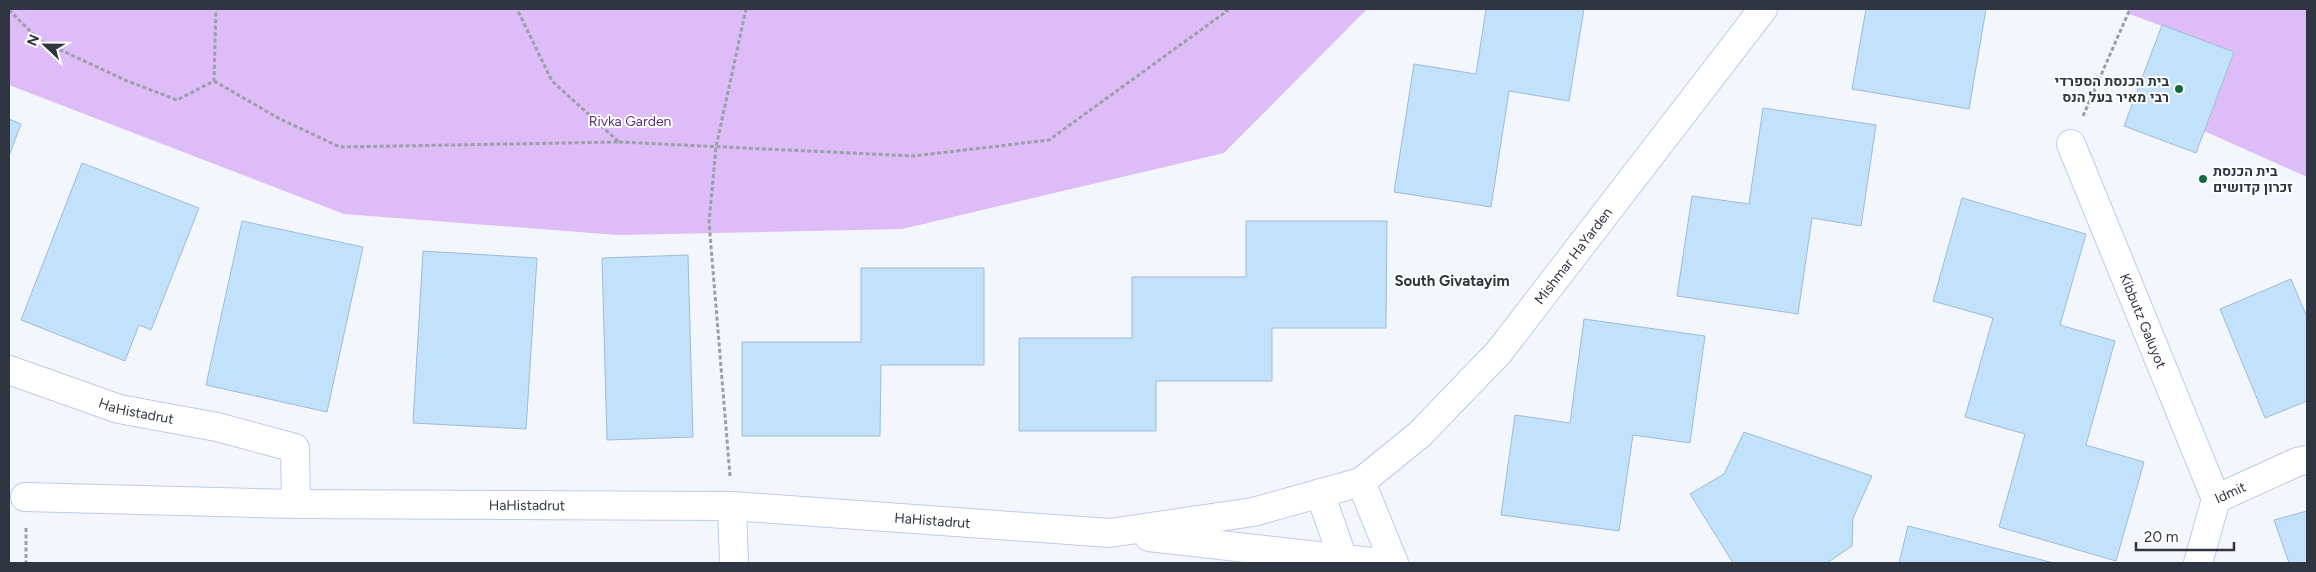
<svg xmlns="http://www.w3.org/2000/svg" width="2316" height="572" font-family="Figtree,Heebo,sans-serif">
<style>
.green{fill:#debcf7}
.building{fill:#c2e1fb;stroke:#9ebcd5}
.lines{fill:none;stroke-linecap:round;stroke-linejoin:round}
.minor-casing{stroke:#bdccec;stroke-width:30}
.path{stroke:#9b9fa8;stroke-width:3;stroke-dasharray:4 2.5;stroke-linecap:butt}
.minor{stroke:#fff;stroke-width:28}
.poi-dot{fill:#116b3e;stroke:#fff;stroke-width:2}
.labels{text-anchor:middle;stroke-width:4;stroke-linejoin:round;paint-order:stroke}
.poi-label{font-size:14px;font-weight:bold;fill:#2f3541;stroke:#fff;text-anchor:end}
.park-label{font-size:14px;fill:#5d2c7b;stroke:#fff}
.street-label{font-size:14px;fill:#2f3541;stroke:#fff}
.neighbourhood-label{font-size:15px;font-weight:bold;fill:#2f3541;stroke:#fff}
</style>
<rect width="100%" height="100%" fill="#f3f6fc"/>
<!-- green -->
<path class="green" d="M9,9H1367L1224,153L902,229L618,235L344,214L9,85Z
M2128,9H2307V177L2204,131L2234,52L2129,14Z"/>
<!-- building -->
<path class="building" d="M1486,9H1584L1569,101L1509,91L1491,207L1394,192L1414,64L1476,74Z
M1866,9H1986L1969,109L1852,89Z
M2162,25L2234,52L2196,153L2124,126Z
M1763,108L1876,125L1861,226L1812,218L1798,314L1677,296L1692,196L1749,204Z
M9,119L21,124L9,156Z
M82,163L199,208L151,330L139,325L125,361L21,320Z
M1962,198L2086,234L2060,325L2115,341L2086,445L2144,462L2116,561L1999,527L2025,434L1965,417L1993,318L1933,301Z
M242,221L363,247L327,412L206,385Z
M1246,221H1387L1386,328H1272V381H1156V431H1019V338H1132V277H1246Z
M423,251L537,258L526,429L413,423Z
M688,255L693,437L607,440L602,258Z
M861,268H984V365H881L880,436H742V342H861Z
M2291,279L2307,317V401L2265,418L2220,309Z
M1584,319L1705,336L1690,443L1633,435L1619,531L1501,515L1515,415L1570,423Z
M1744,432L1872,476L1853,518L1852,546L1827,563H1733L1690,494L1724,474Z
M2307,511V563H2289L2274,520Z
M1908,526L2054,563H1899Z"/>
<g class="lines">
<!-- minor casing -->
<g class="minor-casing">
<g id="minor">
<path id="s1" d="M2071,144L2216,499"/>
<path id="s2" d="M9,370L119,409L217,427L295,448L296,504"/>
<path d="M1361,482L1394,563"/>
<path d="M1320,493L1343,559"/>
<path id="s3" d="M25,497L296,504L732,506L1110,533L1253,512L1361,482L1420,434L1499,352L1763,9"/>
<path d="M732,506L734,563"/>
<path d="M1149,537L1380,563"/>
<path id="s4" d="M2198,563L2216,499L2297,462L2307,460"/>
</g>
</g>
<!-- path -->
<path class="path" d="M1225,9L1227,11L1229,9
M9,10L39,40L125,80L177,100L214,81L216,9
M214,81L280,119L340,147L619,142L552,81L517,9
M2083,116L2130,9
M619,142L914,156L1049,140L1227,11
M730,476L709,222L716,147L746,9
M26,528V563"/>
<!-- minor -->
<use href="#minor" class="minor"/>
</g>
<!-- markers -->
<g class="poi-dot">
<circle cx="2179" cy="89" r="5"/>
<circle cx="2203" cy="179" r="5"/>
</g>
<g class="labels">
<!-- poi labels -->
<g class="poi-label">
<text x="2169" y="86">בית הכנסת הספרדי<tspan x="2169" dy="16">רבי מאיר בעל הנס</tspan></text>
<text x="2213" y="176" text-anchor="start">בית הכנסת<tspan x="2213" dy="16">זכרון קדושים</tspan></text>
</g>
<!-- park labels -->
<g class="park-label">
<text x="630" y="126">Rivka Garden</text>
</g>
<!-- street labels -->
<g class="street-label">
<text dy="5" stroke="none"><textPath href="#s3" startOffset="1654">Mishmar HaYarden</textPath></text>
<text dy="5" stroke="none"><textPath href="#s1" startOffset="191">Kibbutz Galuyot</textPath></text>
<text dy="5" stroke="none"><textPath href="#s2" startOffset="134">HaHistadrut</textPath></text>
<text dy="5" stroke="none"><textPath href="#s4" startOffset="82">Idmit</textPath></text>
<text dy="5" stroke="none"><textPath href="#s3" startOffset="502">HaHistadrut</textPath></text>
<text dy="5" stroke="none"><textPath href="#s3" startOffset="908">HaHistadrut</textPath></text>
</g>
<!-- neighbourhood labels -->
<g class="neighbourhood-label">
<text x="1452" y="286">South Givatayim</text>
</g>
</g>
<!-- border -->
<rect width="2316" height="572" fill="none" stroke="#2f3541" stroke-width="20"/>
<!-- north arrow -->
<g transform="translate(45 45) rotate(292)" stroke="#ffffff" stroke-width="4" paint-order="stroke">
<path d="M0-4L9 19L0 12L-9 19Z" fill="#2f3541"/>
<text y="-8" font-size="14" font-weight="bold" text-anchor="middle" fill="#2f3541">N</text>
</g>
<!-- scale -->
<path d="M2136 542v8h98v-8" fill="none" stroke="#2f3541" stroke-width="2.5"/>
<text x="2144" y="542" font-size="15" fill="#2f3541" stroke="#ffffff" stroke-width="4" paint-order="stroke">20 m</text>
</svg>
